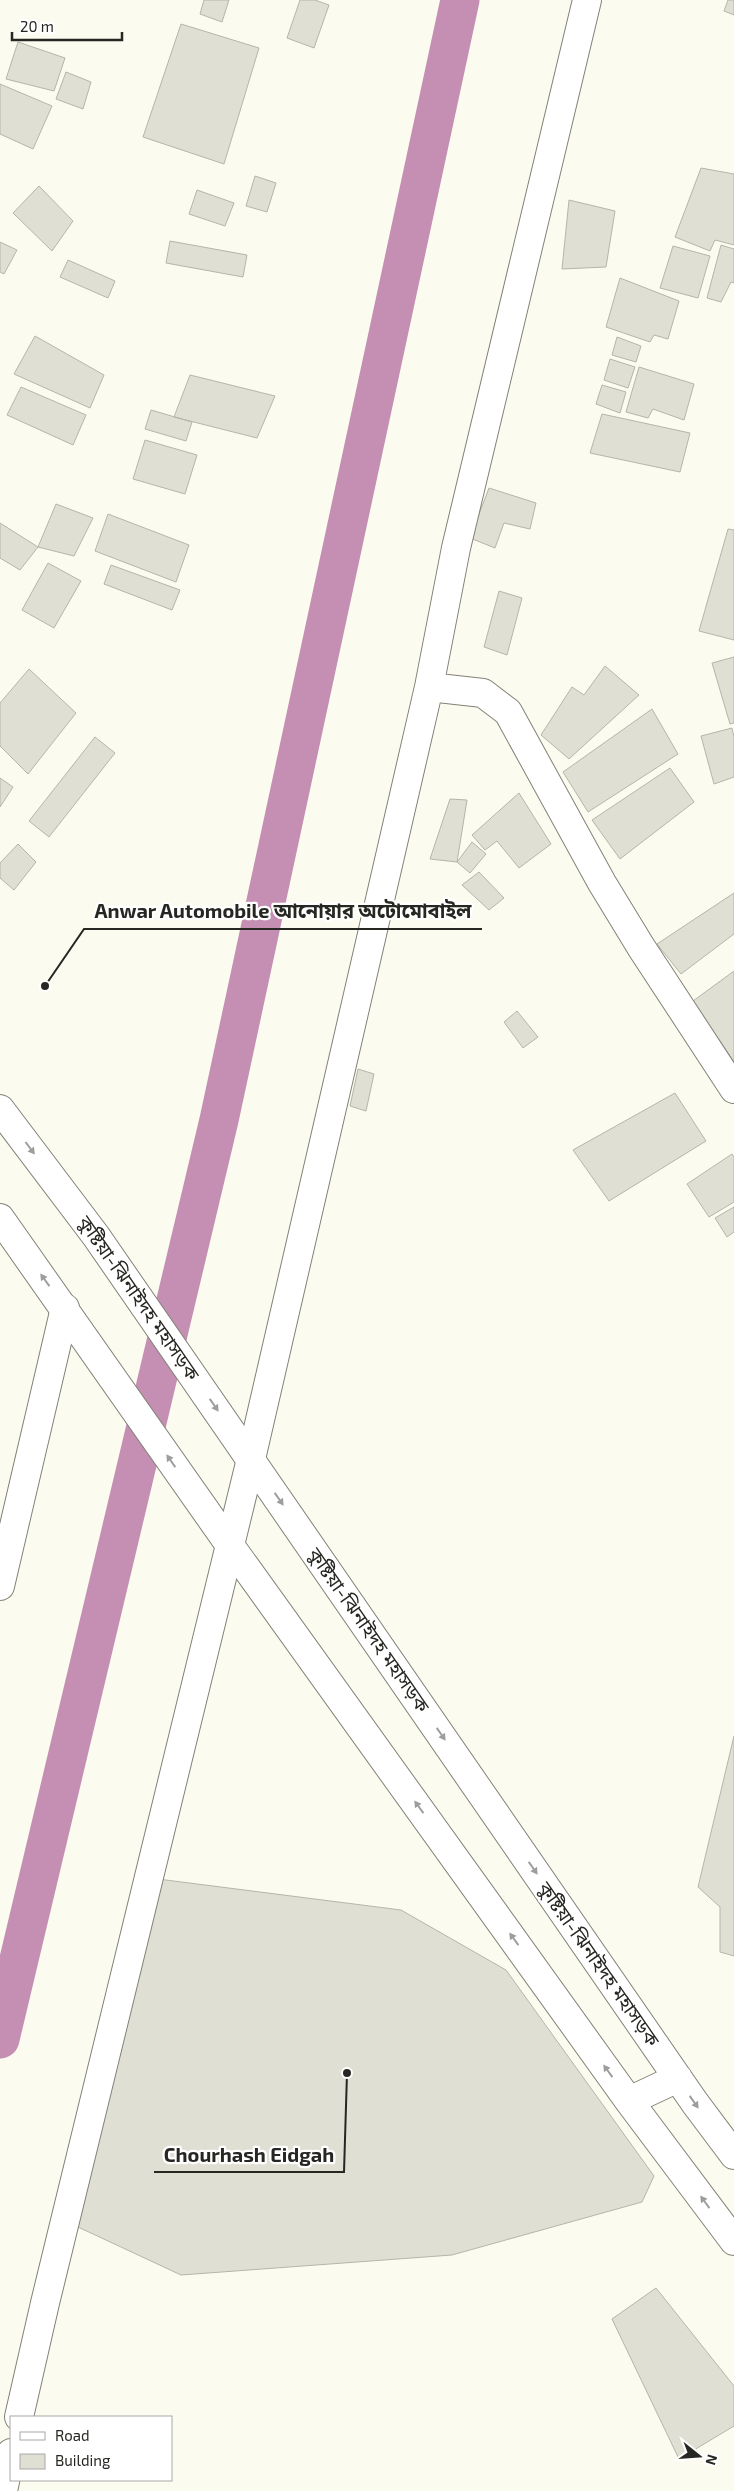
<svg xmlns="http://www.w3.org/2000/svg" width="734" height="2491" font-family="'Exo 2','Noto Sans Bengali',sans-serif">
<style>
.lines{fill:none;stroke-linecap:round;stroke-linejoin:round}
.canal{stroke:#c48fb2;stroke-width:39}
.building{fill:#e0dfd4;stroke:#b6b5aa}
.minor-casing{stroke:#838277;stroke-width:30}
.highway-casing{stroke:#838277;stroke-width:30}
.minor{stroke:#fff;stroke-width:28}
.highway{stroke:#fff;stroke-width:28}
.oneway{fill:#9d9d9c}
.labels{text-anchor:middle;stroke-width:4.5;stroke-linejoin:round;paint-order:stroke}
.street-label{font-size:19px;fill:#262622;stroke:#fff}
.leader{fill:none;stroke:#262622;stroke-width:2}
.callout-dot{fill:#262622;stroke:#fff;stroke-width:2}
.callout-label{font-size:20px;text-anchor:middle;font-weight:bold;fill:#262622;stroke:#fff;stroke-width:4.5;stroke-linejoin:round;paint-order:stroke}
</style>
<rect width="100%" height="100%" fill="#fcfbf0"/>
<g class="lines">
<!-- canal -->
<path class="canal" d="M0,2039L219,1120L460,0"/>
</g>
<!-- building -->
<path class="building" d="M204,0H229L222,22L200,14Z
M300,0H315L329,5L314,48L287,38Z
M728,0H734V15L724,11Z
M181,24L259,48L224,164L143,137Z
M18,42L65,58L54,91L6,79Z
M66,72L91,82L83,109L56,99Z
M0,84L52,106L33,149L0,134Z
M701,168L734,174V245L715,240L710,251L675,237Z
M255,176L276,183L267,212L246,206Z
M39,186L73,221L52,251L13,213Z
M197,190L234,203L225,226L189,214Z
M569,200L615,211L606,267L562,269Z
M170,241L247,255L243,277L166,263Z
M0,242L17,250L4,274L0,272Z
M721,245L734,249V283L731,282L721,302L707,298Z
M673,246L710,256L698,298L660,288Z
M68,260L115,281L108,298L60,277Z
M620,278L679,301L668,339L654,335L650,342L606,327Z
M35,336L104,375L90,408L14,374Z
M617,337L641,346L636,362L612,355Z
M610,359L635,367L628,388L604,380Z
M639,367L694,384L684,420L653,409L648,418L626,412Z
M190,375L275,396L257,438L174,417Z
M602,385L626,392L620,413L596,404Z
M21,387L86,415L73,445L7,415Z
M151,410L192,422L186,441L145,429Z
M602,414L690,433L680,472L590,453Z
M145,440L197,455L185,494L133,479Z
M489,488L536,503L530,529L504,523L495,548L470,538Z
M56,504L93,518L74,556L38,547Z
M108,514L189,545L176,582L95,551Z
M0,523L38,547L20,570L0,558Z
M728,529L734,530V640L699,631Z
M48,563L81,581L54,628L22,610Z
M111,565L180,590L172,610L104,584Z
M499,591L522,598L507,655L484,647Z
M734,657V723L730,724L712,663Z
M605,666L639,695L569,759L541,735L572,687L584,695Z
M29,669L76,713L28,774L0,746V703Z
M652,709L678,754L588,812L563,772Z
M732,728L734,737V777L714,784L701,736Z
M95,737L115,753L49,837L29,821Z
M670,768L694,802L620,859L592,820Z
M0,778L13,787L0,807Z
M519,793L551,844L519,868L497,841L485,850L472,835Z
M450,799L467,800L457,862L430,859Z
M472,842L486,854L470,873L457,862Z
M18,844L36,862L14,890L0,878V863Z
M479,872L504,898L489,910L462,885Z
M734,893V934L681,974L657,944Z
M734,971V1062L693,1001Z
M517,1011L538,1037L523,1048L504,1022Z
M358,1069L374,1074L366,1111L350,1106Z
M675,1093L706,1141L609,1201L573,1150Z
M732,1154L734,1157V1202L709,1217L687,1184Z
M734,1207V1232L727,1237L715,1218Z
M734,1736V1956L720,1952V1907L698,1887Z
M158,1879L401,1910L506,1970L654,2176L642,2202L452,2255L181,2275L78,2227Z
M656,2288L734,2386V2426L679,2459L612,2319Z"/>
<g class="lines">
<!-- minor casing -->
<g class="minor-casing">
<path id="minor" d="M429,687L483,693L508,712L602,883L641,947L734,1089
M0,1586L65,1308
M19,2417L45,2303L251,1459L429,687L456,548L587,0
M3,2491L11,2453"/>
</g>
<!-- highway casing -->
<g class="highway-casing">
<path id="highway" d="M0,1109L96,1236L695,2103L734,2155
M0,1218L229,1544L629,2101L734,2241
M629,2101L678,2078"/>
</g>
<!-- minor -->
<use href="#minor" class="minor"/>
<!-- highway -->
<use href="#highway" class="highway"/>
</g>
<!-- one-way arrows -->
<defs><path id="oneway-solid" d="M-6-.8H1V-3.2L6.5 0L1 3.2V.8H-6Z" transform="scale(1.25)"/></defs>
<g class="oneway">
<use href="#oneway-solid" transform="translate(30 1148) rotate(53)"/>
<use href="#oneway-solid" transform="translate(45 1280) rotate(-126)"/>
<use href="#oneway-solid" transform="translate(214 1405) rotate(55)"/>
<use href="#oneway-solid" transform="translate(171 1461) rotate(-125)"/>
<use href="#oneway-solid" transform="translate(279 1499) rotate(55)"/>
<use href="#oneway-solid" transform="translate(441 1734) rotate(55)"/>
<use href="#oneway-solid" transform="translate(419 1807) rotate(-126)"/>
<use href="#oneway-solid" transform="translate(533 1868) rotate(55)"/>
<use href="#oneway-solid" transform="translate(514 1939) rotate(-126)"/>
<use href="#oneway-solid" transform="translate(608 2071) rotate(-126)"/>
<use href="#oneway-solid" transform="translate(694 2102) rotate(55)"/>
<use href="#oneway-solid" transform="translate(705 2202) rotate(-126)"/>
</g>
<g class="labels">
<!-- street labels -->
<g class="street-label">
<text transform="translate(139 1298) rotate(55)" y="7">কুষ্টিয়া-ঝিনাইদহ মহাসড়ক</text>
<text transform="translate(369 1630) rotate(55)" y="7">কুষ্টিয়া-ঝিনাইদহ মহাসড়ক</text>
<text transform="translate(599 1964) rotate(55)" y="7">কুষ্টিয়া-ঝিনাইদহ মহাসড়ক</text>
</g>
</g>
<!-- callouts -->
<path class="leader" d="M45 986L84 929H482M347 2073L344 2172H154"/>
<g class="callout-dot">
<circle cx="45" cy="986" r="5"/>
<circle cx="347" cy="2073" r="5"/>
</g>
<g class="callout-label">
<text x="283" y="918">Anwar Automobile আনোয়ার অটোমোবাইল</text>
<text x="249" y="2162">Chourhash Eidgah</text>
</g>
<!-- legend -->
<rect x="10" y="2416" width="162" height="65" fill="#ffffff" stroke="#a8a8a7"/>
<rect x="20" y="2432" width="25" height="8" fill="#ffffff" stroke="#a8a8a7"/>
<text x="55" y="2441" font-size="15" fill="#262622">Road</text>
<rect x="20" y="2454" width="25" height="15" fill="#e0dfd4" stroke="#a8a8a7"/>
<text x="55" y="2466" font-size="15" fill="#262622">Building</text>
<!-- north arrow -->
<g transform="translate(699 2456) rotate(107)" stroke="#ffffff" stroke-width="4" paint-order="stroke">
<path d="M0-4L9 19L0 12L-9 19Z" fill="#262622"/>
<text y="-8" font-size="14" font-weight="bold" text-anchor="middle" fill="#262622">N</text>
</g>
<!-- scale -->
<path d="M12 32v8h110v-8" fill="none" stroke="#262622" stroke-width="2.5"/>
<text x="20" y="32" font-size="15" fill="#262622" stroke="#ffffff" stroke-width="4" paint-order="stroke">20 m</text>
</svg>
